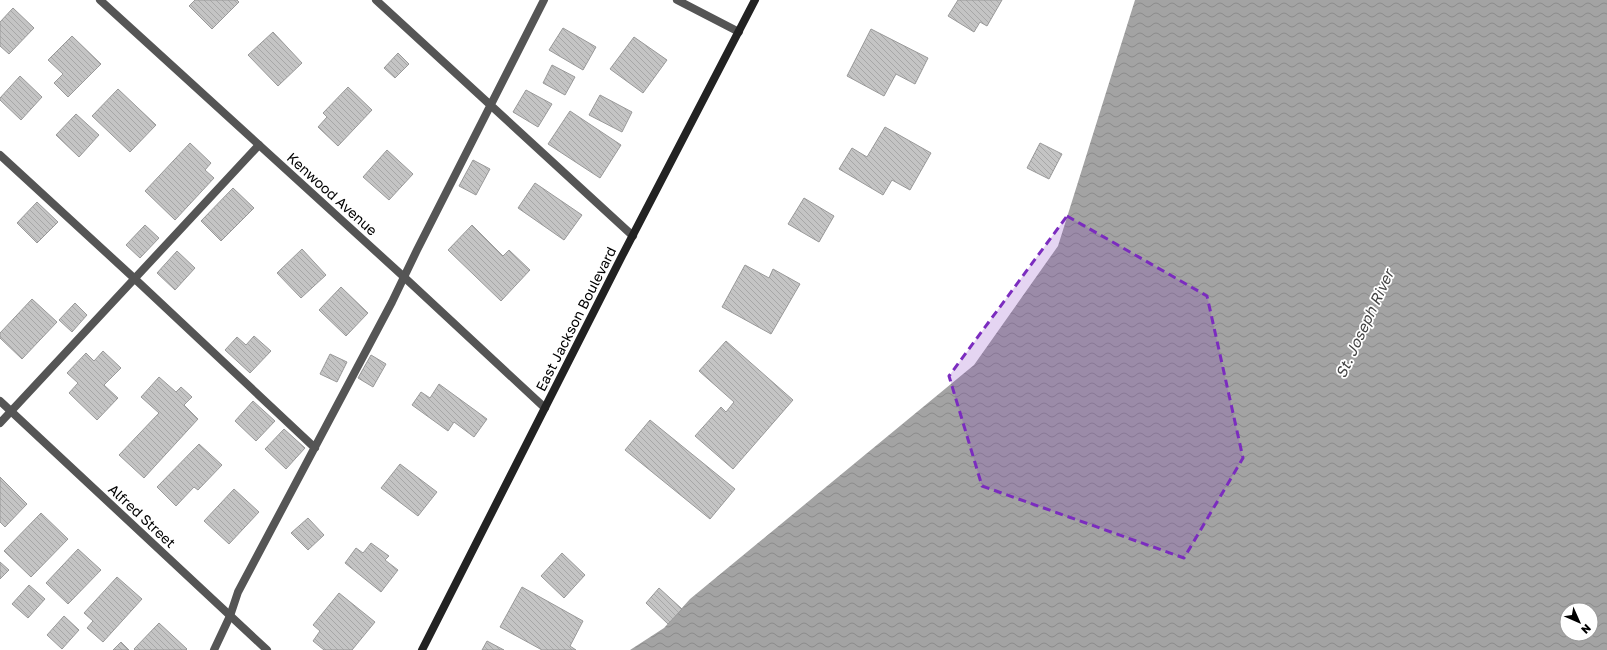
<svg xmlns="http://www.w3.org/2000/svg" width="1607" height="650" font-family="'Golos Text',sans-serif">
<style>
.water{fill:url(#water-waves);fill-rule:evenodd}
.building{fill:url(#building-back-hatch);stroke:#999}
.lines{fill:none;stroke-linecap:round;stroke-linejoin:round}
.lane{stroke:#555;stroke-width:8}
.street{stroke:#555;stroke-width:8}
.secondary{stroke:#222;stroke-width:8}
.marked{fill:#7b2cbf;fill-opacity:0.2;stroke:#7b2cbf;stroke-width:3;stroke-dasharray:8 5;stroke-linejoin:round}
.labels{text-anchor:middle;stroke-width:3.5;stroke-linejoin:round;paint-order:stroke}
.street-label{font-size:14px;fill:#000;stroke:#fff}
.water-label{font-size:15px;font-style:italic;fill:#444;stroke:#fff}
</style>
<defs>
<pattern id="water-waves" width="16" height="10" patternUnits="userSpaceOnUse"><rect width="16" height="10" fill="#a3a3a3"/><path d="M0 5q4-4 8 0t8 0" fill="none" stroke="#8b8b8b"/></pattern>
<pattern id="building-back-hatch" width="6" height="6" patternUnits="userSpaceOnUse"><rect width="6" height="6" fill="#c4c4c4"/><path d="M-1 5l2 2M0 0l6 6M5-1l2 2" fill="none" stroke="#a7a7a7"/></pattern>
</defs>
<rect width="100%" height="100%" fill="#fff"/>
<!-- water -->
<path class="water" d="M1135,0H1607V650H630L664,628L690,599L974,365L1058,246ZM1567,610H1591V634H1567Z"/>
<!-- building -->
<path class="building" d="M195,0H237L239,2L212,29L189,6Z
M958,0H1002L987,26L980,22L974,32L948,16Z
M13,8L34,28L9,54L0,46V22Z
M563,28L596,47L583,70L549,50Z
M871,29L928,58L915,84L896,74L884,96L847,76Z
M273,32L302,63L278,86L248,55Z
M72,36L101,64L68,97L54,83L63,74L48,60Z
M634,37L667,60L643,93L610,69Z
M398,53L409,64L395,78L384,68Z
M552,65L575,77L565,95L543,83Z
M20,76L42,97L21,120L0,100V98Z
M348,87L372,110L338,146L318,127L327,117L323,113Z
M118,89L156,125L130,152L92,116Z
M526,90L552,104L538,127L513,112Z
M600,95L632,112L622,132L589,115Z
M570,111L621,145L600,178L548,144Z
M76,114L99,135L79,157L56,135Z
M885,127L931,153L910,190L892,180L883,195L839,169L852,148L867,157Z
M190,143L211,163L205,170L214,178L175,220L145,191Z
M1040,143L1062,154L1049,179L1027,168Z
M387,150L413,174L389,200L363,177Z
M473,160L490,169L476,195L459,186Z
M535,183L582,215L564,240L518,208Z
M233,188L254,208L221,241L201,221Z
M804,198L834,216L819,242L788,224Z
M37,202L58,222L37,243L17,223Z
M145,225L159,238L140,258L126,245Z
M472,225L503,256L509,250L530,270L501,301L448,250Z
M302,249L326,275L301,298L277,273Z
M177,251L195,268L175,290L157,273Z
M745,265L769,278L773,269L800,284L771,334L722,307Z
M341,287L368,313L346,336L319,310Z
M32,299L57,322L22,359L0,338V333Z
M75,303L87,315L72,332L59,320Z
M254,336L271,351L250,373L225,350L237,337L246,345Z
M726,341L793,400L733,469L695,436L721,407L726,412L734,402L699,371Z
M103,351L121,368L104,385L118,398L97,420L69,393L78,383L67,373L86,353L94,361Z
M330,354L347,362L337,382L320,374Z
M371,355L386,364L373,387L358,378Z
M159,377L176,392L181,387L192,397L184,405L198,419L144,478L119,455L159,413L141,397Z
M439,384L487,419L474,437L454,422L448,431L412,405L421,392L430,398Z
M253,401L275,421L256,441L235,421Z
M650,420L735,489L710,519L625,450Z
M284,429L305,448L286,469L265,449Z
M199,444L222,465L198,490L194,487L176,506L157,487Z
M400,464L437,492L418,516L381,488Z
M0,477L27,504L5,527L0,522Z
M234,489L259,512L229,544L204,521Z
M41,513L68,539L31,577L4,551Z
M308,518L324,535L308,550L291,533Z
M371,543L389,556L385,560L398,570L381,592L345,563L356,548L363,553Z
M78,549L101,570L68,604L46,583Z
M562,553L585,575L564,598L541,576Z
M0,562L9,570L0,579Z
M117,577L142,599L103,642L87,628L93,621L84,613Z
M29,585L45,599L28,618L12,604Z
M522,587L583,621L570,646L576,650H542L500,627Z
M659,588L682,609L668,624L646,603Z
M339,593L375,622L352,650H324L313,641L320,631L313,625Z
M64,616L79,630L62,649L47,635Z
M159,623L187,649L186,650H135L134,649Z
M487,641L504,650H482Z
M121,642L129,650H113Z"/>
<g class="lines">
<!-- lane -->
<path class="lane" d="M376,0L633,236
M0,155L135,279L315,448
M0,423L259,145
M214,650L230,616L238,592L392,302L417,250L544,0"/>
<!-- street -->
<path class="street" d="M100,0L404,277L545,408
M677,0L739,32
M0,401L267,650"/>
<!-- secondary -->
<path class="secondary" d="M422,650L622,256L755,0"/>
</g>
<!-- marked area -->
<path class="marked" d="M1067,216L1207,296L1243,458L1184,558L982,486L949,376Z"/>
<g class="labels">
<!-- street labels -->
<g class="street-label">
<text transform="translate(332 194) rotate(42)" y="5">Kenwood Avenue</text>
<text transform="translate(576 319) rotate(-63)" y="5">East Jackson Boulevard</text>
<text transform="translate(142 516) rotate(43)" y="5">Alfred Street</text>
</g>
<!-- water labels -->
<g class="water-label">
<text transform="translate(1365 324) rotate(-65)" y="5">St. Joseph River</text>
</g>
</g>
<!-- north arrow -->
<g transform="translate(1579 622) rotate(135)"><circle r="19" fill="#ffffff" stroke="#999999"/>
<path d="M0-3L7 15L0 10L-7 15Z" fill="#000000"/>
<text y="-6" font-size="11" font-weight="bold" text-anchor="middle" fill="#000000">N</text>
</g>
</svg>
